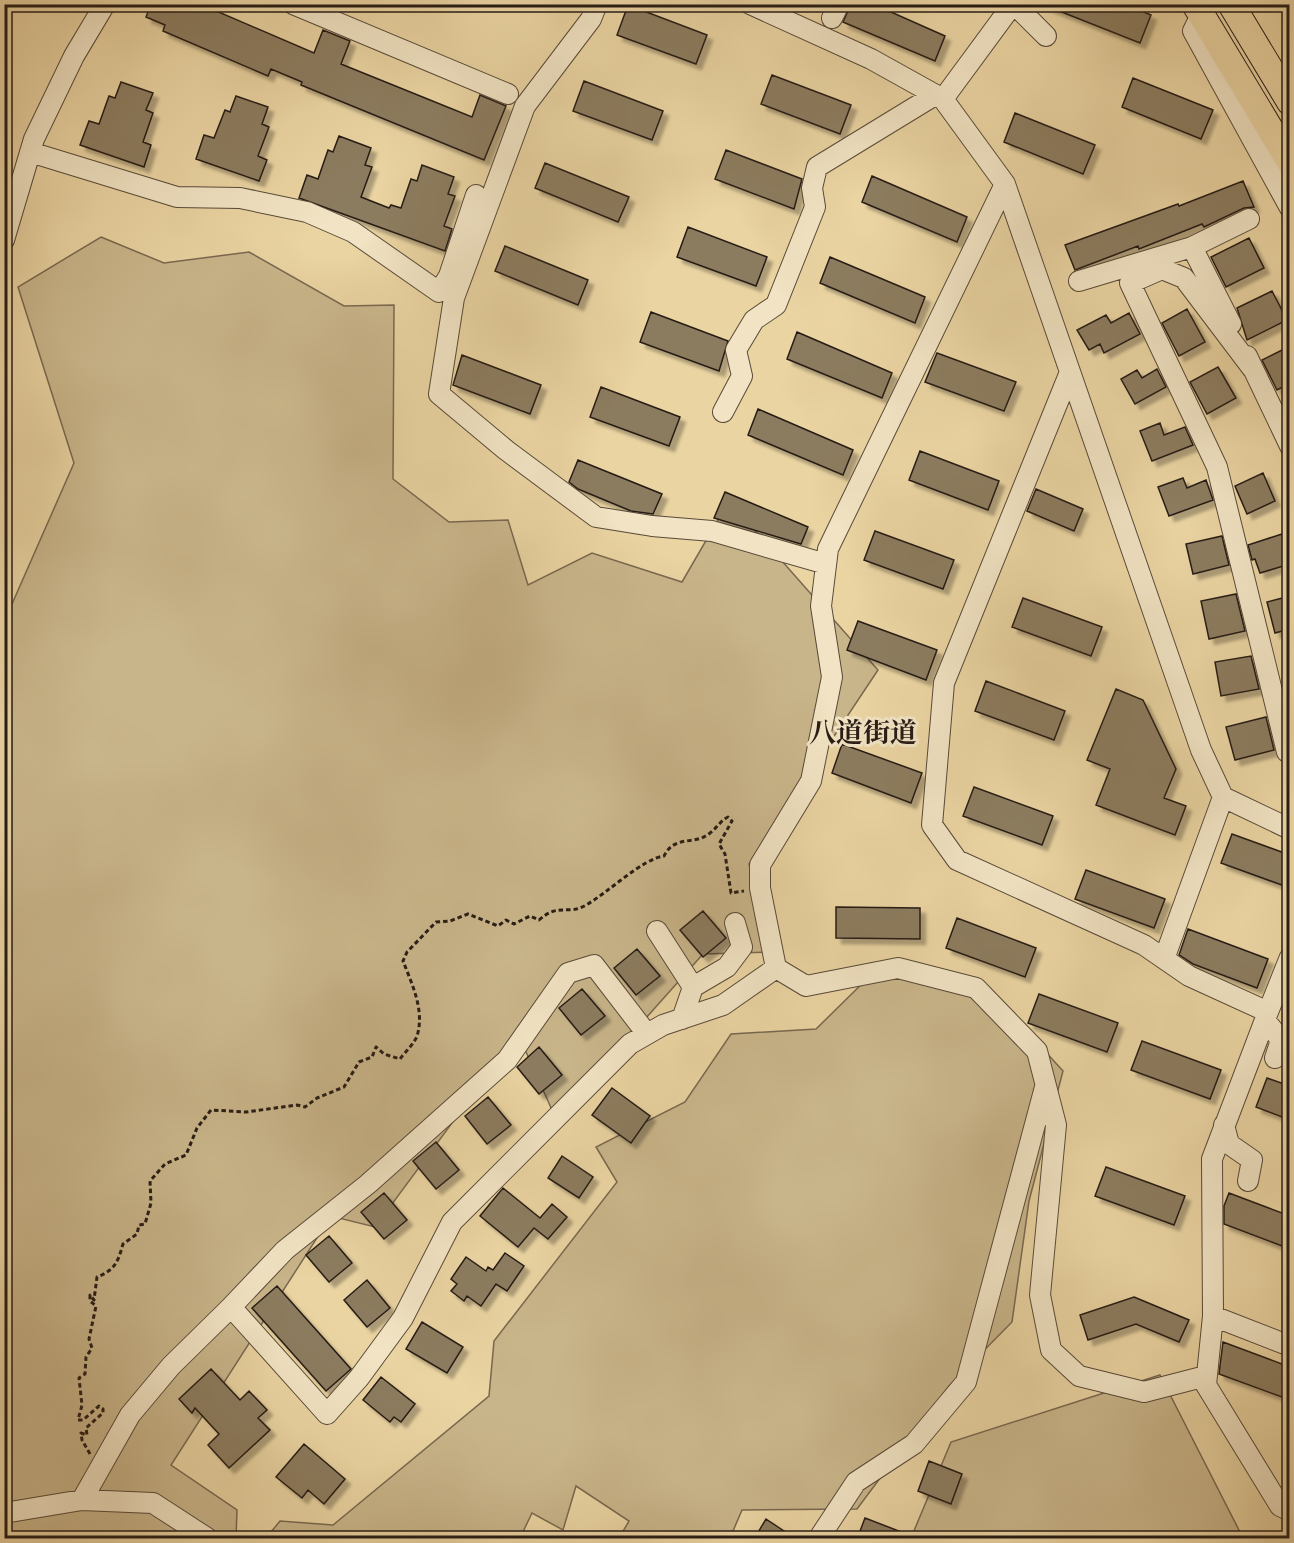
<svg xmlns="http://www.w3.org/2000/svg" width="1294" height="1543" font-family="'EB Garamond','Noto Serif SC',serif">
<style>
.green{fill:#c9b58a;stroke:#786850;stroke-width:1.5}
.building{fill:#8c7c5f;stroke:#271c16;stroke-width:1.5;filter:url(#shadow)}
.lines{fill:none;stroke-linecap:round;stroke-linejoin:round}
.minor-casing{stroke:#584a39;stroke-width:22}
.major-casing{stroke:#271c16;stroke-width:28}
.path{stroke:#271c16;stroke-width:3;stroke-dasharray:4.5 3;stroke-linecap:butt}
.minor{stroke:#f1e3c3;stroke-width:20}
.major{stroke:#ead4a2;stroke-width:26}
.labels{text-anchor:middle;stroke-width:6;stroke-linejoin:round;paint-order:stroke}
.district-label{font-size:27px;font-weight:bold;fill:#271c16;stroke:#f1e3c3}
</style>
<defs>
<filter id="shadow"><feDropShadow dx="5.5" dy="5.5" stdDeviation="1.5" flood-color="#0004"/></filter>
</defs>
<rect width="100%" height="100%" fill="#ead4a2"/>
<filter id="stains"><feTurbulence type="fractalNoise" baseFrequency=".00333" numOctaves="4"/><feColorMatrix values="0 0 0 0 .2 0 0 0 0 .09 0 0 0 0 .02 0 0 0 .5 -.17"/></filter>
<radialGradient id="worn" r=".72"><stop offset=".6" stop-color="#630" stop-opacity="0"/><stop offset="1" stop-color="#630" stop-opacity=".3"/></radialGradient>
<!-- green -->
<path class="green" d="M101,237L164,263L249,252L344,306L394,305L393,479L449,522L508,520L528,585L592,553L682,582L729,501L878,670L749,864L770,952L703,954L556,1119L518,1034L375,1227L331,1216L171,1465L237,1510L236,1538H5V620L74,463L18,287Z
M875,971L990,991L1063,1071L1029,1201L1012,1322L949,1386L857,1509L742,1510L730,1538H619L629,1521L576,1486L563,1530L532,1513L520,1538H266L280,1521L333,1525L489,1396L494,1341L617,1182L596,1147L685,1102L731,1034L816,1029Z
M1160,1375L1243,1538H911L951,1442Z"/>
<!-- building -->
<path class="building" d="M151,4H200L314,53L323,30L350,41L341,64L472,117L480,95L506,106L484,160L301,85L302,82L271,69L268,76L163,31L165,25L146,17Z
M851,4H873L945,36L935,61L843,22Z
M1125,4L1151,15L1140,43L1044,5Z
M628,5L707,35L696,64L617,35Z
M772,75L851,105L840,134L761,104Z
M1133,78L1213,110L1201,139L1122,107Z
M584,81L663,111L652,140L573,111Z
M121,82L153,93L146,110L153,113L143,142L151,145L144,167L80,145L89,121L99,124L109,96L115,98Z
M236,96L268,107L262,124L269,127L258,156L267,160L259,181L196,159L204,135L214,138L225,110L230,112Z
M1015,113L1095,145L1083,174L1004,142Z
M339,136L371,148L365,165L372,167L361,197L389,208L391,205L401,208L411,179L417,181L422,165L454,177L448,194L455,196L444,226L452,229L445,251L299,198L307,175L318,179L328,150L333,152Z
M726,150L802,179L794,209L715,179Z
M545,163L629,197L618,222L535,188Z
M872,176L967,217L957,242L862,202Z
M1243,181L1254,207L1244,208L1204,227L1202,224L1139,249L1138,246L1075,270L1065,245L1178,204L1179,206Z
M688,227L767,257L756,286L677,257Z
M1249,238L1264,268L1226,287L1211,257Z
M505,246L588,280L578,305L495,271Z
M830,257L925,297L915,323L820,283Z
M1272,291L1287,320L1247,340L1237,308Z
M1187,309L1205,342L1179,356L1162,323Z
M651,312L728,341L719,371L640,342Z
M1129,313L1140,334L1104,353L1100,344L1089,350L1077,330L1106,315L1111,323Z
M797,332L892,373L882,398L787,359Z
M1290,346V383L1277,390L1262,360Z
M937,353L1016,382L1004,411L925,382Z
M462,355L541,385L530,414L453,385Z
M1218,367L1236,398L1207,414L1190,382Z
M1157,369L1166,387L1135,404L1121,379L1137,370L1142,378Z
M601,387L680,417L669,446L590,417Z
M758,409L853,450L843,475L748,435Z
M1160,423L1164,435L1185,427L1193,445L1152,461L1140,431Z
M920,451L999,481L988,510L909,480Z
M578,460L662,494L653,514L631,511L578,489L569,482Z
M1263,473L1275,501L1247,514L1235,486Z
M1183,478L1187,488L1206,480L1213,500L1169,516L1158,487Z
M1036,489L1083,509L1074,531L1027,511Z
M725,492L808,527L801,544L714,518Z
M875,531L954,560L943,589L864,560Z
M1282,534L1290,564L1260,573L1255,559L1252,560L1248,545Z
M1222,536L1229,565L1193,574L1186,544Z
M1236,594L1245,631L1209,639L1201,601Z
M1290,596V629L1275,633L1267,602Z
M1023,598L1102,627L1091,656L1012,627Z
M858,621L937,650L926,680L847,650Z
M1251,656L1259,689L1221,696L1215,662Z
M986,681L1065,711L1054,740L975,711Z
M1116,689L1143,700L1176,769L1164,798L1186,806L1175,835L1096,805L1110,769L1087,760Z
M1266,717L1274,750L1235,760L1226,727Z
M842,744L922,773L911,803L832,773Z
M974,787L1053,816L1042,845L963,816Z
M1232,834L1290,855V888L1221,863Z
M1086,870L1165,899L1154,928L1075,899Z
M836,907L920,908V939L836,938Z
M703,911L726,938L703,957L680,930Z
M957,918L1036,948L1025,977L946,948Z
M1188,929L1268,959L1257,988L1193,964L1179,955Z
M637,949L660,976L636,995L614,968Z
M582,989L605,1016L581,1035L559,1008Z
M1039,994L1118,1023L1107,1052L1028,1023Z
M1142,1041L1221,1070L1210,1099L1131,1070Z
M539,1047L562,1075L539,1094L517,1067Z
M1267,1078L1290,1086V1120L1256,1107Z
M612,1088L650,1116L631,1143L592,1115Z
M488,1097L511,1125L487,1144L465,1116Z
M436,1142L459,1170L436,1189L413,1161Z
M562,1156L593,1177L579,1198L548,1178Z
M1106,1167L1185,1196L1174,1225L1095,1196Z
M503,1188L540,1218L552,1204L567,1217L548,1239L534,1228L518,1247L480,1216Z
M384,1193L407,1220L384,1239L361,1212Z
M1229,1193L1290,1216V1249L1224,1224V1206Z
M329,1236L352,1263L329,1282L306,1255Z
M505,1253L524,1266L507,1291L496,1284L481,1306L467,1296L464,1301L451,1291L457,1284L451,1279L466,1257L486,1271L488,1267L493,1270Z
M367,1280L390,1308L367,1327L344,1300Z
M277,1286L351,1369L326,1391L252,1308Z
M1134,1297L1189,1320L1179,1342L1136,1324L1088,1340L1080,1315Z
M422,1322L463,1347L447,1373L406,1349Z
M1223,1342L1290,1367V1400L1219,1374Z
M211,1369L240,1400L249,1391L267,1410L258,1418L270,1430L229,1468L208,1445L219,1434L195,1408L192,1413L179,1399Z
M381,1377L415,1404L401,1422L394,1417L390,1422L363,1400Z
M304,1444L345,1479L324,1504L308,1490L302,1498L276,1477Z
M929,1461L962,1474L951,1504L918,1491Z
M865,1518L917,1538L916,1539H857Z
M766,1519L796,1539H754Z"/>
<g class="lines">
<!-- minor casing -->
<g class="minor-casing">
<path id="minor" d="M293,4L508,94
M597,4L591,19L525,106L454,298L439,394L506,450L596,517L652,526L712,531L826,564
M750,4L871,59L943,99L1005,184L1201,750L1223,797L1290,829
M1014,4L1046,36
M1201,15L1193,31L1290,208
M832,18L839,4
M943,99L1013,4
M30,152L177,197L240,198L307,212L353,232L439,292L449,276L476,195
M1005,184L828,549L821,606L832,677L811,781L760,865V888L776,968L806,986L898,968L976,988L1037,1051L1056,1125L1040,1295L1051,1350L1079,1376L1144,1392L1206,1376
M4,240L34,139L74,56L105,4
M1192,247L1249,219
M1079,281L1192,247L1231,324
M1247,356L1290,446
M1252,368L1184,278L1162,269L1130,283L1217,467L1287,752
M1070,372L944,683L932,825L957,860L1144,945L1189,976L1268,1012L1212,1159L1213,1316L1206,1385L1280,1506L1290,1511
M723,412L742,376L736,350L754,320L776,305L815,207L812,188L817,167L935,95
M657,931L693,987L682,1019
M1164,959L1223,797
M693,987L727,967L742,947L735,923
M1268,1012L1290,957
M1265,1020L1281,1040L1275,1058
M1224,1125L1229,1144L1252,1160L1248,1181
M231,1307L285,1250L368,1184L507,1060L568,973L594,965L647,1034
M1213,1316L1290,1346
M82,1500L130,1415L171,1366L231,1307L327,1414L359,1378L403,1318L452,1222L630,1044L663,1025L723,1005L776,968
M4,1513L82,1500L153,1503L207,1538
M819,1538L856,1482L914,1444L966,1382L1045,1087"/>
</g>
<!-- major casing -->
<g class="major-casing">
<path id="major" d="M1195,4L1290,162
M1231,4L1290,102"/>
</g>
<!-- path -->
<path class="path" d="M90,1454L82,1440L81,1433L87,1435L86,1428L103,1413V1409L99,1406L83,1420H78L82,1405L79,1378L85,1374L86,1357L92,1348L89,1339L96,1306L90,1301V1295L94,1300L97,1277C115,1270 118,1262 123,1244L137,1234L139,1225L145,1224L151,1203L150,1181L165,1164L186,1155L197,1128L211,1110L246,1112L297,1105L305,1107L317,1098L344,1087L359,1062L372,1057L376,1047L384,1054L400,1059C405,1052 414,1044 417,1036C425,1011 412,984 403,961L407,952L436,922L450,921L468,914L498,926L506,920L514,924L530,916L539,920C559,902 568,916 586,905C609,892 642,859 664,856C675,834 695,846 710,833C717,828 720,821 728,817L732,821L719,844L725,854L731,893L744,891"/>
<!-- minor -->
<use href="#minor" class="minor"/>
<!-- major -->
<use href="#major" class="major"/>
</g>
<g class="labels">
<!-- district labels -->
<g class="district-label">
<text x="863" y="742">八道街道</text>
</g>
</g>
<!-- margin -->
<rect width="1294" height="1543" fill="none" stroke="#ead4a2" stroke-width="24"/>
<rect x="6" y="6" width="1282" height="1531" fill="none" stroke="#271c16" stroke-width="3"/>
<rect x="12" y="12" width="1270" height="1519" fill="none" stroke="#271c16" stroke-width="1.5"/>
<rect width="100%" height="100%" filter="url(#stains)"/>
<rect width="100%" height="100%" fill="url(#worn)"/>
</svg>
